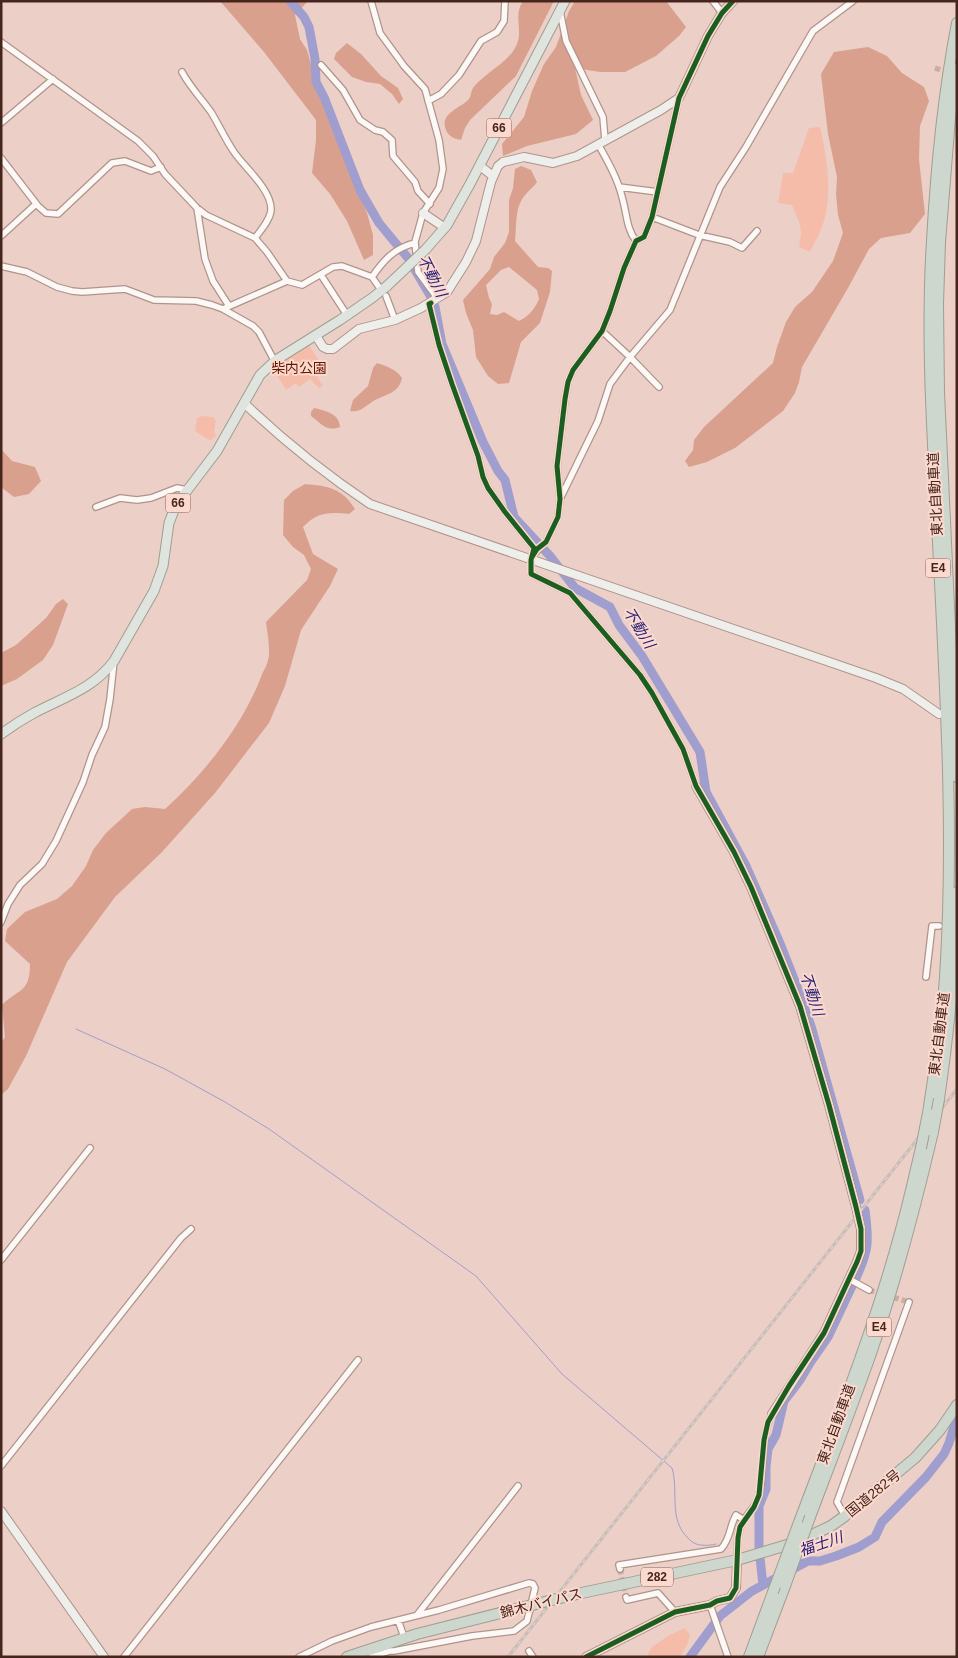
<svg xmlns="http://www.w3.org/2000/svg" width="958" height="1658" font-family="Arial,'Noto Sans JP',sans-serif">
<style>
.green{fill:#f6bcaa}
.forest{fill:#daa08e;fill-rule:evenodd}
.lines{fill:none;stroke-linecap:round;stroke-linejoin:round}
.stream{stroke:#a09ece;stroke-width:1}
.river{stroke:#a09ece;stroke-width:9}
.street-tunnel{stroke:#cbada4;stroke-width:5.5;stroke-dasharray:5.5 3;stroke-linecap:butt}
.street-casing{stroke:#af948c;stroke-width:8}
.secondary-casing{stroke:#af948c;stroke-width:10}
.primary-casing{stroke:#9e9f92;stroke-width:11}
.highway-casing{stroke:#9e9f92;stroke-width:12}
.street{stroke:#fcf8f6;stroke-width:5.5}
.secondary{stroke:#eeeeeb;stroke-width:8}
.primary{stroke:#dfe4de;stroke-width:9}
.highway{stroke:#cdd7ce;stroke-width:10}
.rail-casing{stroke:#c6bdba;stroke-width:3}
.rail{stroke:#fcd9ce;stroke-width:1;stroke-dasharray:4;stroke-linecap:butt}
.primary-bridge-casing{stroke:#9e9f92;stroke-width:11;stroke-linecap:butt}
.highway-bridge-casing{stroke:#9e9f92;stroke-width:12;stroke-linecap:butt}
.primary-bridge{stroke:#dfe4de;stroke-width:9}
.highway-bridge{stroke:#cdd7ce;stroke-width:10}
.cycleway-casing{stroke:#fcd9ce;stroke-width:8}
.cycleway{stroke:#1b5e20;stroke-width:5}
.labels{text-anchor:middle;stroke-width:4;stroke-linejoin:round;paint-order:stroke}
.shield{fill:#fcd9ce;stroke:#7d5b51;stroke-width:1}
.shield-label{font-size:12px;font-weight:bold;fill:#46251c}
.park-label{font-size:14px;fill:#631800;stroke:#fcd9ce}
.street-label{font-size:14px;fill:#46251c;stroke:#fcd9ce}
.water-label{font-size:15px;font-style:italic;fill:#262177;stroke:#fcd9ce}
</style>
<rect width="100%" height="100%" fill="#eccfc6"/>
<!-- green -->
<path class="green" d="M820,127C827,159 833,192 823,224C820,234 814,243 810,252L799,247L801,233L800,224L792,205L778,203L783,173H793L809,128Z
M309,345L322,366L314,371L323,386L319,388L310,379L299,387L296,383L286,390L273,369L288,357Z
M202,416L213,417L216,421L214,430L216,436L211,440L207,439L195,431L197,418Z
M685,1628L690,1635L688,1643L680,1657H646L652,1647L668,1636Z"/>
<!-- forest -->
<path class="forest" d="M220,1H308L295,15L300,39L307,50L315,79L367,213L373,235V255L364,260L347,221L330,194L312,173L316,140V120L264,52Z
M523,1H554L516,76L470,120L465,128L461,140C455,139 449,137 446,130C439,113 461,108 469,99C471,96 471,91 473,88C482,75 507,63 515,48C525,32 512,17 523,1Z
M575,1H666L686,27L679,36L656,56L625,72H600L575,68L581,95L593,120L576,134L527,146L503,156L502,144L524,117L532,91L544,64L556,47L569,11Z
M347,43L361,54L381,76L398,88L403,99L399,104L392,94L380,84L366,82L352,77L334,59L336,53Z
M868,47L887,56L902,73L924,87L929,101L920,126L919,159L925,214L910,233L881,238L869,249L848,288L802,367L799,382L795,393L783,411L735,448L707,462L689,467L685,461L693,450L694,440L704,427L773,363L777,347L786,322L795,307L812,292L833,261L843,233L838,215L836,194L837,177L828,134L821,74L834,52Z
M521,166L531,170L537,182C534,187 530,189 526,194C514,207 517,225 515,241L538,267L548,268L552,271L550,292L540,323L521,342L509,383L498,384L488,376L476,357L473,330L466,313L463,300L490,269L494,257L505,243L509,232V200L513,188L515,169ZM509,267L537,290L539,299C534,310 529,316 519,321L504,312L497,315L490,314L492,304L489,298L486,285L501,270Z
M377,363C387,366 397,370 402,378C399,393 387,394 375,400C366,405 361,413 350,411L353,400L368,386L373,368Z
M314,408C326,411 339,413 340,427C326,432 322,424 311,416V412Z
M1,449L12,461L35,467L41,481L29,494L14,497L1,487Z
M305,484C328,486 342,488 355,509L349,514C328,512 318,512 303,527L313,554L338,569L330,586L301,630L285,686L269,723L215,793L162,852L115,897L67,962L26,1056L8,1089L1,1095V1043L5,1037L2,1005C19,988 30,993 30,964L5,941L7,929L25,912L57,899L72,886L86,866L93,850L106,833L132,809L145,807L165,809C204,774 242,726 261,677C263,671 267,666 268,660C271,651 267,631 266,622L307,580L311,569L304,555L293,547L283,535L284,500L293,491Z
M63,599L68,604L53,645L43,660L17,679L1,686V653L16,645L46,618L56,604Z"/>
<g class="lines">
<!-- stream -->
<path class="stream" d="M76,1029L165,1069L225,1102L269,1129L476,1276L562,1374L672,1468C679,1492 668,1519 688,1538C691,1542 697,1545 701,1545C706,1546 711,1545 716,1544"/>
<!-- river -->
<path class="river" d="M290,1L304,17L309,27L315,59L316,82L324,97L360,190L379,223L408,258L431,297L435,307L442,344L483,442L498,471L505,480L514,517L550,556L575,588L610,607L619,625L642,656L700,752L706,792L746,866L779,941L796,984L811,1026L860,1200
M856,1278C869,1250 869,1241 865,1210
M759,1548V1506L766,1489V1467L768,1449L776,1435L784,1401L800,1380L810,1363L828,1337L852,1286
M760,1558L763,1585
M690,1657L720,1616L752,1591L808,1561H820L836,1556L859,1547L875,1537L882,1522L926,1477L944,1454L949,1443L957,1416"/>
<!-- street-tunnel -->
<path class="street-tunnel" d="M935,68L950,73
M869,1290L909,1302
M620,1569L626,1597"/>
<!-- street casing -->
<g class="street-casing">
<path id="street" d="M371,1L380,33L404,66L425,89L439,140L443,169L439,188L423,213L415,242L418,272L437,298
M713,1L722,13
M560,11L566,41L603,117L605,140
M1,42L138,141L153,156L165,174L197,208L206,215L255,238L267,252L287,281
M321,65L343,90L360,120L375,130L383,132L392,140L393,156L415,182L418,191L430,204
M182,72C190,87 201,98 211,112C219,125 225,139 234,152C244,167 271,189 271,209C271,219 261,230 255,238
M428,101L441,94L459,75L481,41L497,32L504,21L505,1
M1,123L53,79
M598,144C607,160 618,179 622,197C627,213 626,228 636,241
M1,158L38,206L46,213L58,214L112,163L125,161L151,171L161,167
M619,187L658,192
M197,208L205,259L213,281L229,306
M652,217L699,235L730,242L742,248L757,231
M1,236L36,204
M1,266L27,272L57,287L72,291L82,292L125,289L154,300L196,301L212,305L223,309L253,326L259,332L275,362
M321,275L347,315
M372,277C383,261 394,248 415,243
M386,296L395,320
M429,304L439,345L452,384L478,456L483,477L488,488L505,512L534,548L531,560V574L570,593L640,675L652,693L683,749L696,786
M223,309L287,281L302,285L333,267L342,266L372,277L379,287
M602,331L630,357L659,387
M560,499L598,421L610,384L630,357L670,310L720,187L746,147L813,31L853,1
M96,507L120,498L137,500L151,498L177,488L187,490
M534,554L546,542L558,517L560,499L557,466L565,399L568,382L573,370L602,331L610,311L624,268L636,241L644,237L652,217L679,98
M1,922L8,904L20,885L42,864L56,841L83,782L92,755L105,727L110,699L114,661
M926,977L932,926H939
M1,1260L90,1148
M849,1279L869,1290
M1,1466L181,1238L191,1229
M845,1516L837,1502L909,1302
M737,1560C738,1547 736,1533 743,1521C749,1512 757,1505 759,1495C766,1468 759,1438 772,1414
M620,1569L619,1565L721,1549C731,1538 729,1527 736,1515L744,1520
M626,1597L627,1600L658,1593L675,1612
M710,1605L728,1657
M417,1615L518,1486
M398,1620L404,1637
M529,1651L533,1657
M124,1657L358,1360
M299,1657L332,1641L371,1627L439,1610L529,1583L533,1584L535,1588L527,1621L514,1631L472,1636L394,1651H390L371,1657"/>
</g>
<!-- secondary casing -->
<g class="secondary-casing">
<path id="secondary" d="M480,166L493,176
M423,213L445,228
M316,336L323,347L327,349H333L359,329L395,320L421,308L447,292L466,262L476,241L491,182L498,166L503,162L524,157L553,163L577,156L661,110L679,98L708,36L722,13L733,1
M244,403C283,440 325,474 370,504L876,678L903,689L939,714
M696,786L734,852L751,887L800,1006L829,1105L856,1207L861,1229V1251L857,1262L849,1279L824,1333L772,1414
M1,1511L104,1657
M586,1657L675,1612L710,1605L717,1601L730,1598L736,1588L737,1560"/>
</g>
<!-- primary casing -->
<g class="primary-casing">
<path id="primary" d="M426,249L447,225L470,184L565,1
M1,734C12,726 23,719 34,713C64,697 93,689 114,661L154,591L163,566L169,523L176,505L217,451L260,375L276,360L340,320L372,298L387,286"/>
</g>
<!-- highway casing -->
<g class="highway-casing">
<path id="highway" d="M957,69L950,118L940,242L938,304L939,393L957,777
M939,1099C949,1030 956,961 957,892
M928,1113C935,1068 942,1022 945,977C955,825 944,673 937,521C932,428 926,334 932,241C936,168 943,95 957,23
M810,1517C830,1464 850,1412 869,1359C895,1285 915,1209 933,1132
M798,1525C834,1429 873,1333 900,1233C908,1205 914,1177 921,1148
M577,1594L737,1560L797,1542L831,1526L845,1516L915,1458L940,1430L957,1405
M347,1657L417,1634L524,1607
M749,1657L773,1592
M758,1657L785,1586"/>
</g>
<!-- street -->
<use href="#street" class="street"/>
<!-- secondary -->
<use href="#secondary" class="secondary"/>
<!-- primary -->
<use href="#primary" class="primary"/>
<!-- highway -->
<use href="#highway" class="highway"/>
<!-- rail casing -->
<g class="rail-casing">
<path id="rail" d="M508,1657L957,1089"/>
</g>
<!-- rail -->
<use href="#rail" class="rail"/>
<!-- primary-bridge casing -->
<g class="primary-bridge-casing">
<path id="primary-bridge" d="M387,286L426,249"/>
</g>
<!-- highway-bridge casing -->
<g class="highway-bridge-casing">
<path id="highway-bridge" d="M933,1132L939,1099
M921,1148L928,1113
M785,1586L810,1517
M773,1592L798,1525
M524,1607L577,1594"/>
</g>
<!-- primary-bridge -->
<use href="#primary-bridge" class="primary-bridge"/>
<!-- highway-bridge -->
<use href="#highway-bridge" class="highway-bridge"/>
<!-- cycleway casing -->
<g class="cycleway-casing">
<path id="cycleway" d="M431,303L429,304L439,345L452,384L478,456L483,477L488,488L505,512L534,548L531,560V574L570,593L640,675L652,693L683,749L696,786L734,852L751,887L800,1006L829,1105L856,1207L861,1229V1251L857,1262L849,1279L824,1333L789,1386L768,1422L764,1440L759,1495L754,1507L740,1527L738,1538L736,1588L730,1598L717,1601L710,1605L675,1612L586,1657
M532,557L537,549L546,542L558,517L560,499L557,466L565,399L568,382L573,370L602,331L610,311L624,268L636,241L644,237L652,217L679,98L708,36L722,13L733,1"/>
</g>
<!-- cycleway -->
<use href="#cycleway" class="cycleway"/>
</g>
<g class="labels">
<!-- shield labels -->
<g class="shield">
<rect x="486.5" y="118.5" width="25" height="19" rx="4"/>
<rect x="165.5" y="493.5" width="25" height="19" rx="4"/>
<rect x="925.5" y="558.5" width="25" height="19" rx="4"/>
<rect x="866.5" y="1317.5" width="25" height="19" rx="4"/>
<rect x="641" y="1567.5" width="32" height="19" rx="4"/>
</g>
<g class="shield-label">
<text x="499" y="132">66</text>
<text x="178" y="507">66</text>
<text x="938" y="572">E4</text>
<text x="879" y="1331">E4</text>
<text x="657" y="1581">282</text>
</g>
<!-- park labels -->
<g class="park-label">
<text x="299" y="373">柴内公園</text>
</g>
<!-- street labels -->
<g class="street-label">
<text transform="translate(935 494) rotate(-93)" y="5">東北自動車道</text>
<text transform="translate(939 1034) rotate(-83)" y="5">東北自動車道</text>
<text transform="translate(836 1424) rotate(-70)" y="5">東北自動車道</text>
<text transform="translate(873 1493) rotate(-39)" y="5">国道282号</text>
<text transform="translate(541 1603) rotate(-14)" y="5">錦木バイパス</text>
</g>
<!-- water labels -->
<g class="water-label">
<text transform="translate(432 276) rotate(63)" y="5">不動川</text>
<text transform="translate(639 628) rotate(58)" y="5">不動川</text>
<text transform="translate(812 994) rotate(72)" y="5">不動川</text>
<text transform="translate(821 1544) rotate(-19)" y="5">福士川</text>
</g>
</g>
<!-- border -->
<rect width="958" height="1658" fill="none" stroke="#46251c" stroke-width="5"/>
</svg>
